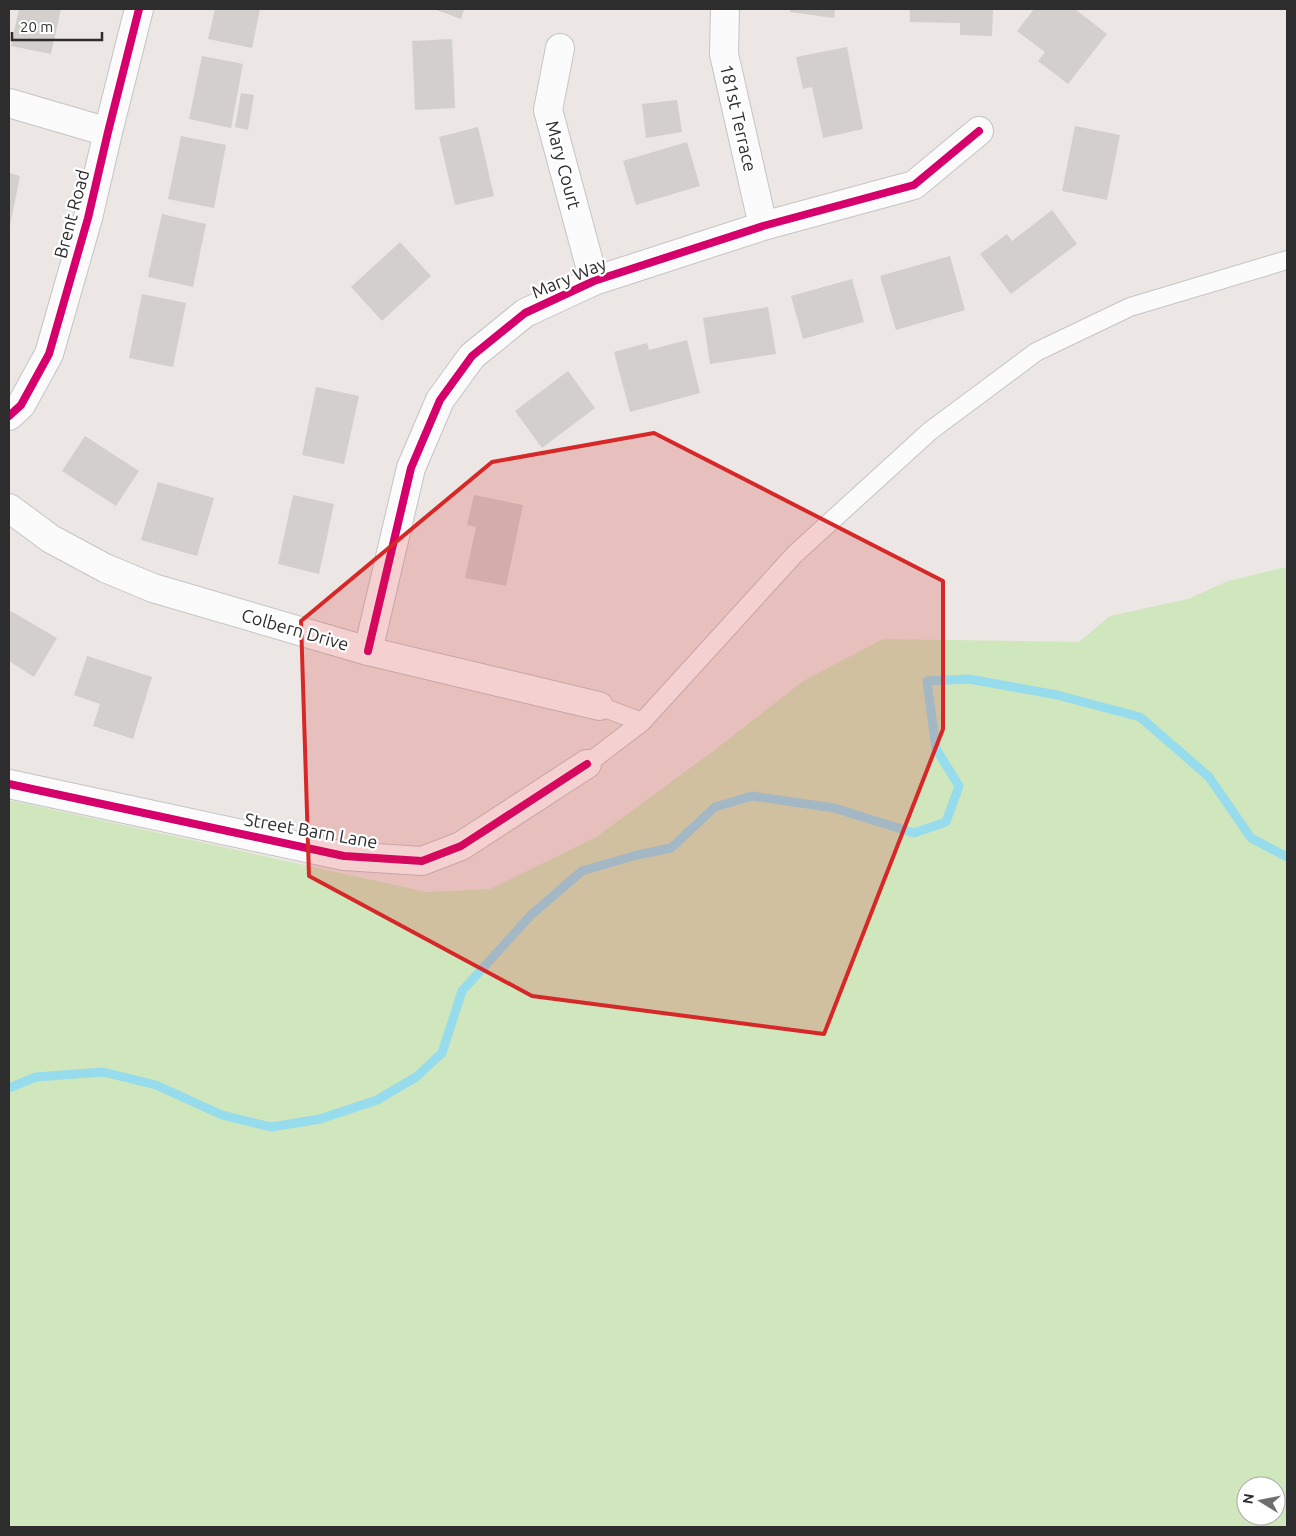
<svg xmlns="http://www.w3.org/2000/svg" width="1296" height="1536" font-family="Ubuntu,sans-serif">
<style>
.green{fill:#d0e6bd;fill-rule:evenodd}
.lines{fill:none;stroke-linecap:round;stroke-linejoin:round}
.stream{stroke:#97dcec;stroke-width:9}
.building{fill:#d2cfcd}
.service-casing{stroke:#c5c4c4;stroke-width:20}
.minor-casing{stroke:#c5c4c4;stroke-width:30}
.service{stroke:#fcfbfb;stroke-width:18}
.minor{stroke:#fcfbfb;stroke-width:28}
.cycleway-casing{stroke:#fff;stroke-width:11}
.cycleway{stroke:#d6006c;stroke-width:8}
.marked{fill:#d62828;fill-opacity:0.2;stroke:#d62828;stroke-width:4;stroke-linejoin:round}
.labels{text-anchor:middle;stroke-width:4.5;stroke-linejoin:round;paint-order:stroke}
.street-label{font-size:18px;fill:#2d2d2d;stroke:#fff}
</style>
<rect width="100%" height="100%" fill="#ece7e4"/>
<!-- green -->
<path class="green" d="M1287,567V1527H9V800L427,892L490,889L596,837L716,749L803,681L883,639L1079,642L1110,616L1188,599L1228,581ZM1246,1486H1276V1516H1246Z"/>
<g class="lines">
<!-- stream -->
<path class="stream" d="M9,1088L36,1077L103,1072L156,1085L222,1115L271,1127L320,1119L377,1100L416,1077L442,1053L462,991L531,915L582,871L637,855L671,848L715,807L752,796L834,808L914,833L946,822L959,786L936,749L927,681L969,679L1057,695L1140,717L1209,777L1251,838L1287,857"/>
</g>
<!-- building -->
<path class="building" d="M19,9H61L51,54L11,46Z
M215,9H260L252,48L208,39Z
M434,9H464L461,19Z
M790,9H835L834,18L790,12Z
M910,9H993L992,36L960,35V23L910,22Z
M1034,9H1075L1107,34L1068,84L1038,61L1045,52L1017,31Z
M452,39L455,108L415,110L412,41Z
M847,47L863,129L823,138L812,87L803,89L796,57Z
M202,56L243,64L231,128L189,119Z
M241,93L254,95L248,130L235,127Z
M677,100L682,132L646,138L642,104Z
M1075,126L1120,135L1107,200L1062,191Z
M478,127L494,196L455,205L439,137Z
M181,136L226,145L214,208L168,199Z
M687,142L700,186L636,205L623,161Z
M9,173L20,176L10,225H9Z
M1052,210L1077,244L1011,294L980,254L1007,234L1012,241Z
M162,214L206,224L193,287L148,277Z
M400,242L431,276L382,321L351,287Z
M950,256L965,310L896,330L880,276Z
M852,279L864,322L803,339L791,296Z
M142,294L186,303L173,367L129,358Z
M768,307L776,354L710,364L703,318Z
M687,340L700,393L630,412L614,352L647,343L649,350Z
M568,371L595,408L542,448L515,411Z
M316,387L359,396L344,464L302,455Z
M85,436L139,471L116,506L62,471Z
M158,482L214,498L197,556L141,540Z
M293,495L334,504L319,574L278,564Z
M474,495L523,505L506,586L465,578L476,527L467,525Z
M9,610L57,638L34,677L9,661Z
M87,656L152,677L133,739L93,726L100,704L74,695Z"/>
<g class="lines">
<!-- service casing -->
<g class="service-casing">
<path id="service" d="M599,706L642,722
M587,764L642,722L795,554L930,431L1036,352L1130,307L1287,260"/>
</g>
<!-- minor casing -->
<g class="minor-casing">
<path id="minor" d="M725,9L724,54L763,226
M560,48L548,110L594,281
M9,103L108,132
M9,416L21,405L49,354L88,218L108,132L139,9
M9,508L51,539L105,568L153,588L368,651L599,706
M368,651L411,468L440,400L472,356L525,313L594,281L763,226L914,185L979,131
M9,784L344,856L422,861L461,846L587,764"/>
</g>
<!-- service -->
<use href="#service" class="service"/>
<!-- minor -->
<use href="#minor" class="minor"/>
<!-- cycleway casing -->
<g class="cycleway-casing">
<path id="cycleway" d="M9,416L21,405L49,354L88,218L108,132L139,9
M368,651L411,468L440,400L472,356L525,313L594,281L763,226L914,185L979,131
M9,784L344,856L422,861L461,846L587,764"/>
</g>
<!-- cycleway -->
<use href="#cycleway" class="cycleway"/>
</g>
<!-- marked area -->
<path class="marked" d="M654,433L943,581V729L824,1034L532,996L309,876L301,621L492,462Z"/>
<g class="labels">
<!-- street labels -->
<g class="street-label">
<text transform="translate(738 118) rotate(77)" y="6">181st Terrace</text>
<text transform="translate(563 165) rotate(75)" y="6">Mary Court</text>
<text transform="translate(72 214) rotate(-75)" y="6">Brent Road</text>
<text transform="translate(569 278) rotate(-23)" y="6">Mary Way</text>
<text transform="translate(295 630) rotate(16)" y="6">Colbern Drive</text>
<text transform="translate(311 831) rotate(10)" y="6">Street Barn Lane</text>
</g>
</g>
<!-- border -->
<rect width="1296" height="1536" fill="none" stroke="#2d2d2d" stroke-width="20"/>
<!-- north arrow -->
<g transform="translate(1261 1501) rotate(280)"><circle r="24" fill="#ffffff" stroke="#ababab"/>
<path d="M0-4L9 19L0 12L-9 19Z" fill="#706e6d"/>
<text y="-8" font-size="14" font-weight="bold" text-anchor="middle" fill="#2d2d2d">N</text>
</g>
<!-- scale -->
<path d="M12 32v8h90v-8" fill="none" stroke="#2d2d2d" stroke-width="2.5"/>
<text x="20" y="32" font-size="15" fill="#2d2d2d" stroke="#ffffff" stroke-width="4" paint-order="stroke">20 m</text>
</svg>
